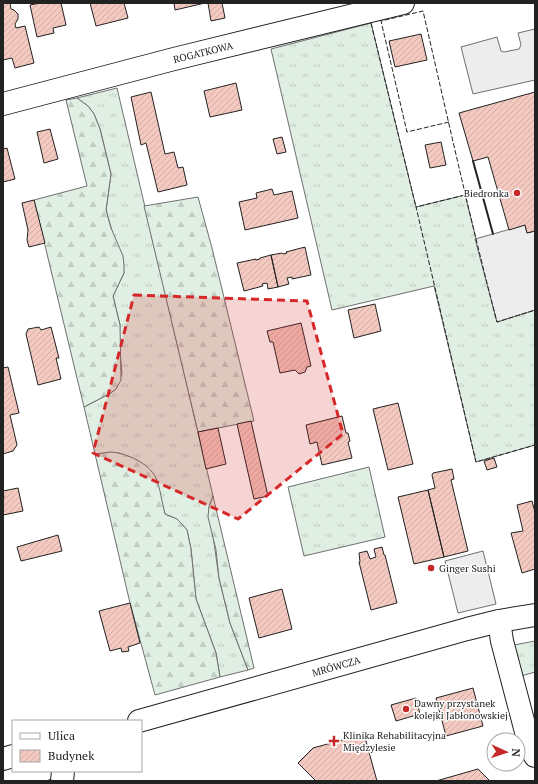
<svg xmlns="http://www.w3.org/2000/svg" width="538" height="784" font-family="'PT Serif',serif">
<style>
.grass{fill:url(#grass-tufts);stroke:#6f6f6f}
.forest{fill:url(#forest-firs);stroke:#6f6f6f}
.parking{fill:#ededed;stroke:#6f6f6f}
.building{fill:url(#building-hatch);stroke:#222}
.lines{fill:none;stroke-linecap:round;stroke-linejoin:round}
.minor-casing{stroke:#222;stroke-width:24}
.minor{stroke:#fff;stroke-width:22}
.fence{stroke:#222;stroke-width:1;stroke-dasharray:5 2;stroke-linecap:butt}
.wall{stroke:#222;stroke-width:2}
.marked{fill:#d62828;fill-opacity:0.2;stroke:#d62828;stroke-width:3;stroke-dasharray:8 5;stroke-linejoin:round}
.poi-dot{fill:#c62828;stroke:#fff;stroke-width:1.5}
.labels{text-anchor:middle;stroke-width:3;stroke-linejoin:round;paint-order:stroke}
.street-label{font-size:10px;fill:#222;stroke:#fff}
.poi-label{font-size:10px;fill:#222;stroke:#fff;text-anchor:start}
</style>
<defs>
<pattern id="grass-tufts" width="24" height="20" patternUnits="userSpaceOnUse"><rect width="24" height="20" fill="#e0efe3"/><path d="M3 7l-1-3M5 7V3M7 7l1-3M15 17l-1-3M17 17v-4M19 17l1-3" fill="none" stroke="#c0cdc2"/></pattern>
<pattern id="forest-firs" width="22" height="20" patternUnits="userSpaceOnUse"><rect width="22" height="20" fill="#e0efe3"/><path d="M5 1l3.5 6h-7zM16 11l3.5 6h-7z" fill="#c0cdc2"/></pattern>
<pattern id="building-hatch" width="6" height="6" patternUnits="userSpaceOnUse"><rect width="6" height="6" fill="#f3c9c0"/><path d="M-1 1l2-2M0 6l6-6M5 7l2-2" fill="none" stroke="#d0aca5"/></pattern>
</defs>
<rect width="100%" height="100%" fill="#fff"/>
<!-- grass -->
<path class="grass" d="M371,23L416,207L465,195L497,322L535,310V445L476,462L434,286L332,310L271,49Z
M117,88L213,496L209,507L219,578L230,623L248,670L220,677L216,653L196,599L191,549L187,530L177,519L165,514L155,477L144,465L137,460L119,453L95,454L84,407L109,394L116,389L122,374L119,340L120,325L113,296L124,273L106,210L111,174L100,129L94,114L88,106L77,98Z
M369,467L385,537L304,556L288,487Z
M535,641V672L521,676L514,645Z"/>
<!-- forest -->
<path class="forest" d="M77,98L88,106L94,114L100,129L111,174L106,210L111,228L123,256L124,266V273L113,296L120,325L121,380L116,389L109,394L84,407L34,200L87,186L66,100Z
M198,197L212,248L254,421L198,432L144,206Z
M111,452C126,453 149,463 156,478C160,487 162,503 165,514L177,519L183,525L187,530L191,549L196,599L216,653L220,677L155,695L130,603L95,454Z
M213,496L254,668L248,670L230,623L219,578L216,550L208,517L209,507Z"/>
<!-- parking -->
<path class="parking" d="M535,29V80L473,94L461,47L497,37L501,51L504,52L519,49L521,45L518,33Z
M525,225L527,233L535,231V310L497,322L475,239Z
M483,551L496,604L458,613L445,561Z"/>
<!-- building -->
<path class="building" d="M3,3H10L11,9L14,10L18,14V19L15,24L16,28L25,26L34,63L15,68L12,58L3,60Z
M40,3H61L66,25L53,28L54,33L37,37L30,5Z
M90,3H124L128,18L96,26Z
M174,3H205L175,10Z
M208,3H222L225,18L211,21Z
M421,34L427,60L395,67L389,41Z
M236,83L242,110L210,117L204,91Z
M151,92L165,154L174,152L178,168L183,167L187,185L158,192L146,143L141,145L131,97Z
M535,92V231L527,233L525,225L509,230L488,157L473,161L459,113Z
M50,129L58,159L44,163L37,132Z
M282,137L286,152L277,154L273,139Z
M441,142L446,165L430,168L425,145Z
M7,148L15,179L3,182V149Z
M272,189L274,195L292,191L298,218L245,230L239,202L257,198L256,193Z
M34,200L45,243L29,247L27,240L28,230L22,203Z
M305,247L311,275L292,279V277L287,278L289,284L278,287L271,255L282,253L283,254L287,253L286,252Z
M271,255L278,287L268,289L267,283L262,284L263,286L244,291L237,263L256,259V260L260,259V258Z
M375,304L381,331L354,338L348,310Z
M301,323L311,366L307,367L305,372L299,374L295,370L280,373L273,342H270L267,331Z
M39,327L41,330L51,327L59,358H56L61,379L38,385L26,334L28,329Z
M8,367L19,413L10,415L17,445L13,451L3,454V368Z
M398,403L413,464L388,470L373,409Z
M342,416L346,433H348L350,441L348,442L352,458L322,465L317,442L310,444L306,425Z
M251,421L268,496L254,499L237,424Z
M218,428L226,464L206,469L198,432Z
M494,458L497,467L487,470L484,461Z
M452,469L454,479L451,480L468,551L444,557L428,490L435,488L432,475L433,473Z
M18,488L23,511L3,515V498H4L3,491Z
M428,490L444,557L414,564L398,497Z
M532,501L535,512V569L522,573L511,533L523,531L517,505Z
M58,535L62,551L21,561L17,547Z
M382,547L384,555H385L397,603L371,610L359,562H360L359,553L367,551L370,559L376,557L374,549Z
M282,589L292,629L259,638L249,598Z
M130,603L140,643L128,647L129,651L122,652L121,648L110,651L99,611Z
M473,688L483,726L446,736L436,698Z
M416,698L420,714L396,721L391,705Z
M364,734L377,781H316L298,763L313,748Z
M478,769L490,781H436Z"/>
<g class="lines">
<!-- minor casing -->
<g class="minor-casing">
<path id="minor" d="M3,104L174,59L403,3
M499,621L502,641L530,747L535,756
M139,721L467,629L499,621L535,615
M3,759L13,756
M62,781L63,771"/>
</g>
<!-- minor -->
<use href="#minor" class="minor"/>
<!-- fence -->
<path class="fence" d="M371,23L416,207
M449,122L407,132L381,21L423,11C447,115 470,219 497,322L535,310
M465,195L416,207L476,462L535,445
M46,781L52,779V781"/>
<!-- wall -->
<path class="wall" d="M473,161L493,234"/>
</g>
<!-- marked area -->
<path class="marked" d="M134,295L307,301L343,434L238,519L93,453Z"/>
<!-- markers -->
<g class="poi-dot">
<circle cx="517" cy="193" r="4"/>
<circle cx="431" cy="568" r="4"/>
<circle cx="406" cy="709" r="4"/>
<path d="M332 735h4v4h4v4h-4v4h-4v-4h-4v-4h4z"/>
</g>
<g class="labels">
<!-- street labels -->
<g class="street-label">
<text transform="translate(203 52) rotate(-14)" y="4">ROGATKOWA</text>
<text transform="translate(336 666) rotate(-16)" y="4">MRÓWCZA</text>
</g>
<!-- poi labels -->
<g class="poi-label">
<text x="509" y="197" text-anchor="end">Biedronka</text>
<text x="439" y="572">Ginger Sushi</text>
<text x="414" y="707">Dawny przystanek<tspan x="414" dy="12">kolejki Jabłonowskiej</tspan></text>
<text x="343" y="739">Klinika Rehabilitacyjna<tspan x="343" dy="12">Międzylesie</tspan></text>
</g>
</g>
<!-- border -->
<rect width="538" height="784" fill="none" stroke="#222222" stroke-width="8"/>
<!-- legend -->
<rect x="12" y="720" width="130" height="52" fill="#ffffff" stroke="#a7a7a7"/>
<rect x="20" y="733" width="20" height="6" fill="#ffffff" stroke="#a7a7a7"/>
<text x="48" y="740" font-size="12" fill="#222222">Ulica</text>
<rect x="20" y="750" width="20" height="12" fill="url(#building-hatch)" stroke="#a7a7a7"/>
<text x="48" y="760" font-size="12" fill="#222222">Budynek</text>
<!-- north arrow -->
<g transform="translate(506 752) rotate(93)"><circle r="19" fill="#ffffff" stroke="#a7a7a7"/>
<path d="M0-3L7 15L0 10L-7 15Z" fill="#c62828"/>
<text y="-6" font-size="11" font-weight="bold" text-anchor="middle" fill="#222222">N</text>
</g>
</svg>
